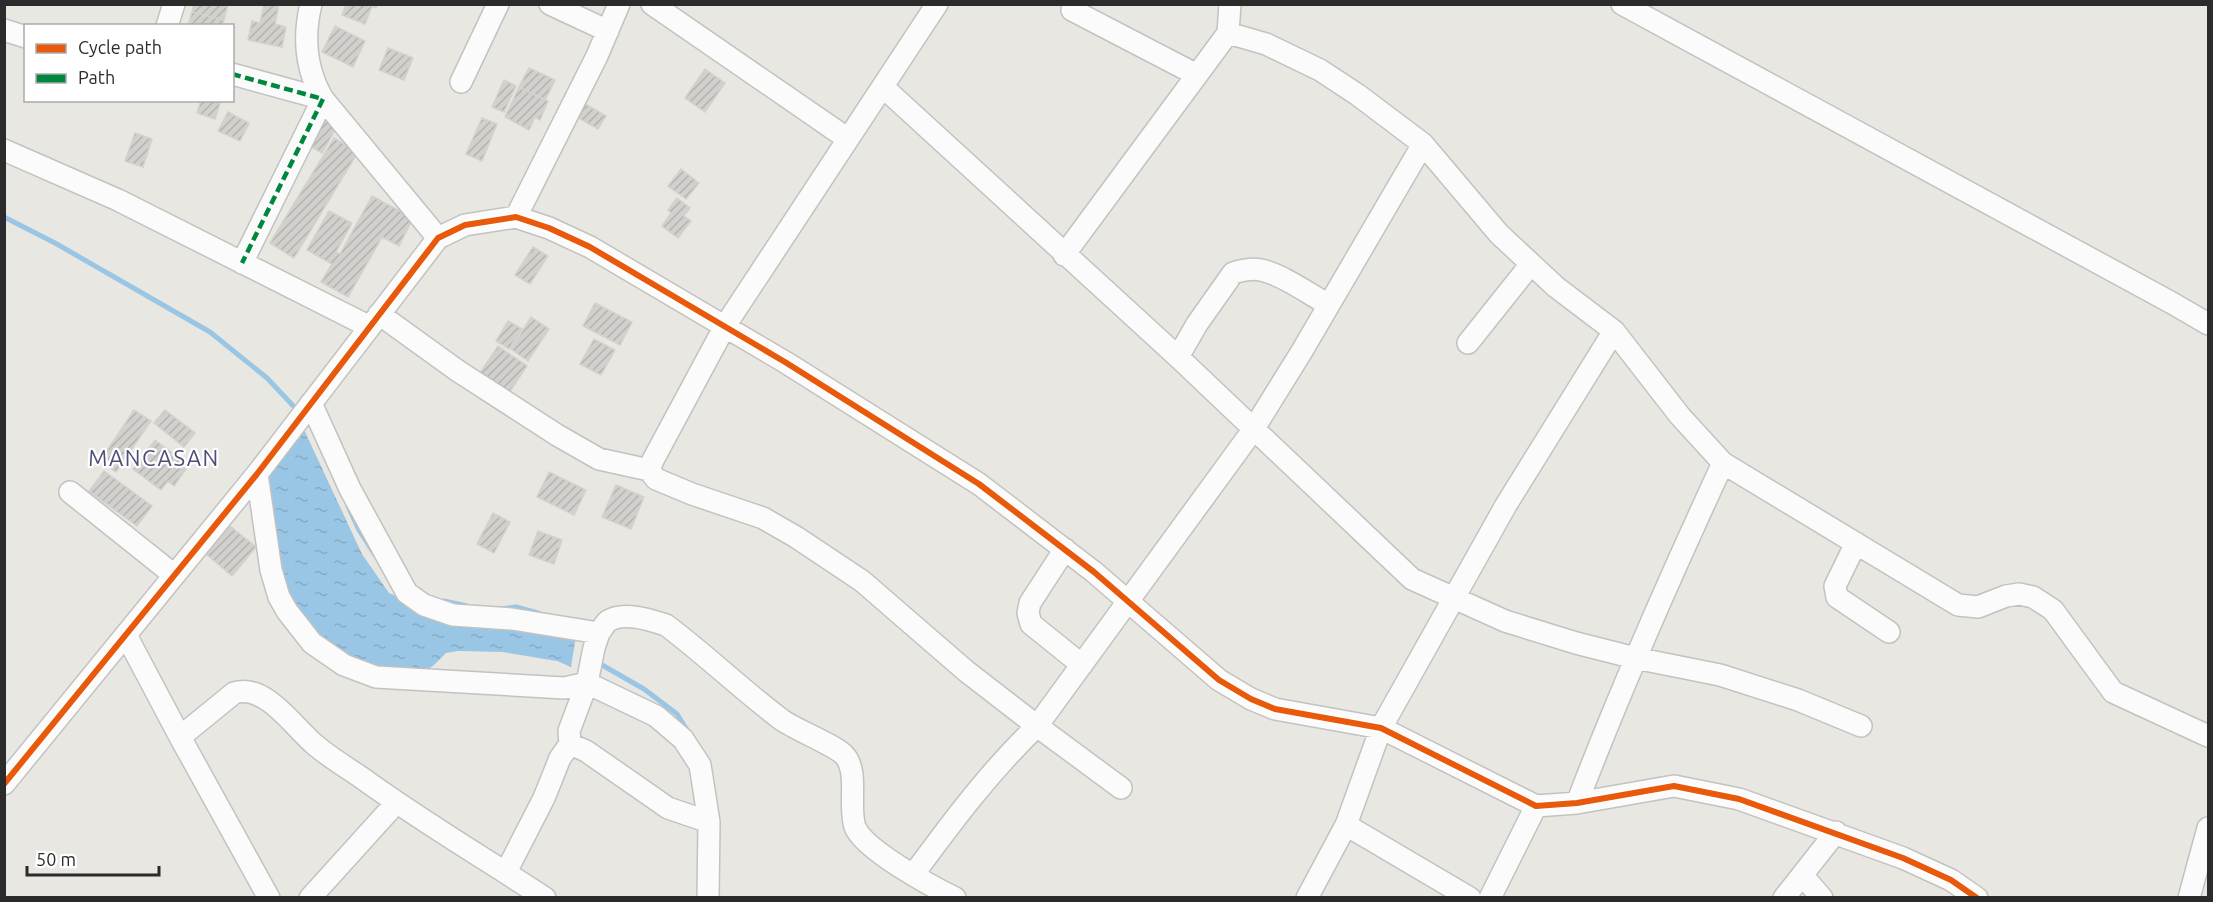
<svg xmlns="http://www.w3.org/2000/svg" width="2213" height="902" font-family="Ubuntu,sans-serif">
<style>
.water{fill:url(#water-ripples)}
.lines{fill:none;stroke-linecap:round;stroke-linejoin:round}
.stream{stroke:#9ac6e5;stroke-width:5}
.building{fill:url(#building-hatch);stroke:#d3d2ce;stroke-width:1.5}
.street-casing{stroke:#c2c2c1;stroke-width:24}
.street{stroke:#fcfbfb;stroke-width:21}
.quiet{stroke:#00873e;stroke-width:4.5;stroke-dasharray:9 4.5;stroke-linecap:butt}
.cycleway-casing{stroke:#fff;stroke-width:10}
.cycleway{stroke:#e8590c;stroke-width:6}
.labels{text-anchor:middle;stroke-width:4.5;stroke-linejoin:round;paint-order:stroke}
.quarter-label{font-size:22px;letter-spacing:1.5px;fill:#4e4f79;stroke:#fff}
</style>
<defs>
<pattern id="water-ripples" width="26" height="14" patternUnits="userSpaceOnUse" patternTransform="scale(1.5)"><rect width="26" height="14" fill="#9ac6e5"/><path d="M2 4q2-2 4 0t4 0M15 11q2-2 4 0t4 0" fill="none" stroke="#85aac5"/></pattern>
<pattern id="building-hatch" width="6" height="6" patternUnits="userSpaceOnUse" patternTransform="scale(1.5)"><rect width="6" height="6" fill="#d1d0cd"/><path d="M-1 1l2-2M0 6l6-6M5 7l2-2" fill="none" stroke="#b4b3b0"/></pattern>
</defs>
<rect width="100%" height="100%" fill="#e8e7e2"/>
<!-- water -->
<path class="water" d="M299,419L362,554L389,593L412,603L576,636L571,667L557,661L502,652L458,651L446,653L434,665L424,672L367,667L322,641L285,598L260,471Z"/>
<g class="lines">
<!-- stream -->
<path class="stream" d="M4,217L55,243L210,332L267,378L300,413
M348,506L359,530L375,555
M444,601L467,606
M500,609L516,607L538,613
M595,661L644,689L677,714L687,730"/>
</g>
<!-- building -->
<path class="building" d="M194,4H228L224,20L192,12Z
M264,4H279L275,24L286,27L282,47L248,40L252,21L260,23Z
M346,4H378L376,8L372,6L365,24L342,15Z
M192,12L224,20L222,26H188Z
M335,26L365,41L353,67L322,52Z
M388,48L413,58L404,80L379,70Z
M529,68L555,80L545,100L519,87Z
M705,69L725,83L705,112L685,98Z
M504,80L516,86L504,112L492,107Z
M519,87L548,101L540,120L535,117L529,130L505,117Z
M201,100H221L215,119L197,113Z
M582,102L606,116L598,129L575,116Z
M228,112L249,123L240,141L218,131Z
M323,114L339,123L322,153L306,144Z
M482,118L497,124L482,161L466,154Z
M135,133L152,139L143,167L125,161Z
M334,138L358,152L294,258L270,243Z
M681,169L699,183L686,199L668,186Z
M372,196L413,218L399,246L382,237L348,297L321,282L332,264L307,250L329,211L352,223L336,252L340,254Z
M677,198L690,208L684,216L691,221L678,238L662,226L671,213L668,210Z
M533,247L548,256L530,284L515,275Z
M595,303L632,322L620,345L583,326Z
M531,317L549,329L528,361L511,349Z
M508,321L522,329L509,349L496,341Z
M594,339L615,350L601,375L580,364Z
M498,346L527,366L509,393L480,373Z
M134,410L151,421L116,472L100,461Z
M165,410L195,433L184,447L154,423Z
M155,440L189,465L174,486L168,481L161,490L133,469Z
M104,471L152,506L137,526L89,491Z
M549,472L586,490L574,515L537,497Z
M616,485L644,497L631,529L602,517Z
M493,513L510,522L494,553L477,544Z
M230,526L256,547L232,576L206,554Z
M538,531L562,540L554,564L529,555Z"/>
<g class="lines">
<!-- street casing -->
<g class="street-casing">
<path id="street" d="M311,4C303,37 306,70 323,99L438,238
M550,4L608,31
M652,4L848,139
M937,4L725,326L653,460L649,470L656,479L692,494L763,518L796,537L862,581L966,671L1037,726L1253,430L1302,351L1423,144
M1230,4L1228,33L1266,44L1320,70L1358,95L1423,144L1499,234L1556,287L1614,331L1680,416L1723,463L1958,605L1978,607L2006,596L2019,594L2033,597L2053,610L2113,692L2208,736
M1622,4L2172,303L2208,324
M1072,10L1197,75
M167,26L174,4
M4,30L26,37
M232,74L323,99L242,263
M461,82L498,4
M883,87L1178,357L1412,579L1505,621L1576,643L1635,658L1720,675L1798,700L1861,726
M4,150L118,200L370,327
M516,217L597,56L619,4
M1064,255L1228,33
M379,314L458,371L557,435L599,459L649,470
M1468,343L1531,264
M1178,357L1197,324L1233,273C1243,270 1252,268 1261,270C1283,275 1309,294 1329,305
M311,403L350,489L407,593L424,605L453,615L512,619L599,633C602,630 605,623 608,621C624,611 650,620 666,625C706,655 742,690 782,720C796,730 837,746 845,756C859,773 848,807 855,827C864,850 933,887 955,898
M257,474L271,570L279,597L287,611L312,643L344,665L376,677L564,688L587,683L569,731L570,744L586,751L668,808L709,822
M70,492L174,575
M1856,543L1835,586L1837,597L1889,632
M1065,549L1030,603L1028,613L1031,624L1082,665
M599,633L594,648L587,683L656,716L683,739L700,765L709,822L708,898
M126,635L180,737L269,898
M180,737L234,693C265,683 293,726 314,744C329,757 346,767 362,778C421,821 484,858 545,898
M4,784L257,474L438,238L465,225L516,217L549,228L590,247L785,362L979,484L1094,572L1219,680L1251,699L1275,709L1381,728L1536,806L1577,803L1674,786L1739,799L1903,858L1951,880L1977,898
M1577,803C1621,688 1671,575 1723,463
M1346,825L1470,898
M506,872L544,798L560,758L570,744
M913,875C952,822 990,771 1037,726L1121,788
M1802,875L1822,898
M310,898L396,803
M1307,898L1346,825L1381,728L1506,505L1614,331
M1490,898L1536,806
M1784,898L1836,832
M2189,898L2208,828"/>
</g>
<!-- street -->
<use href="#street" class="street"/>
<!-- quiet -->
<path class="quiet" d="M232,74L323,99L242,263"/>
<!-- cycleway casing -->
<g class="cycleway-casing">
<path id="cycleway" d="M4,784L257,474L438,238L465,225L516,217L549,228L590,247L785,362L979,484L1094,572L1219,680L1251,699L1275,709L1381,728L1536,806L1577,803L1674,786L1739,799L1903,858L1951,880L1977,898"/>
</g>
<!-- cycleway -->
<use href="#cycleway" class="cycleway"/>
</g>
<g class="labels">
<!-- quarter labels -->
<g class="quarter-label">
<text x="154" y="466">MANCASAN</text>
</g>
</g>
<!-- border -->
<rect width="2213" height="902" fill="none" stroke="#2b2b2b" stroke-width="12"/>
<!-- legend -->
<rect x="24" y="24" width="210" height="78" fill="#ffffff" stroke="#aaaaaa" stroke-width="1.5"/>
<rect x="36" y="44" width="30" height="9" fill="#e8590c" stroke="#aaaaaa" stroke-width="1.5"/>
<text x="78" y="54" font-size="18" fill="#2b2b2b">Cycle path</text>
<rect x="36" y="74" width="30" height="9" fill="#00873e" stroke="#aaaaaa" stroke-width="1.5"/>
<text x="78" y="84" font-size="18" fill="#2b2b2b">Path</text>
<!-- scale -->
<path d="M27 866v9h132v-9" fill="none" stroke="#2b2b2b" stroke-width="3"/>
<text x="36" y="866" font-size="18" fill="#2b2b2b" stroke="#ffffff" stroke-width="4.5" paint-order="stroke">50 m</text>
</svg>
